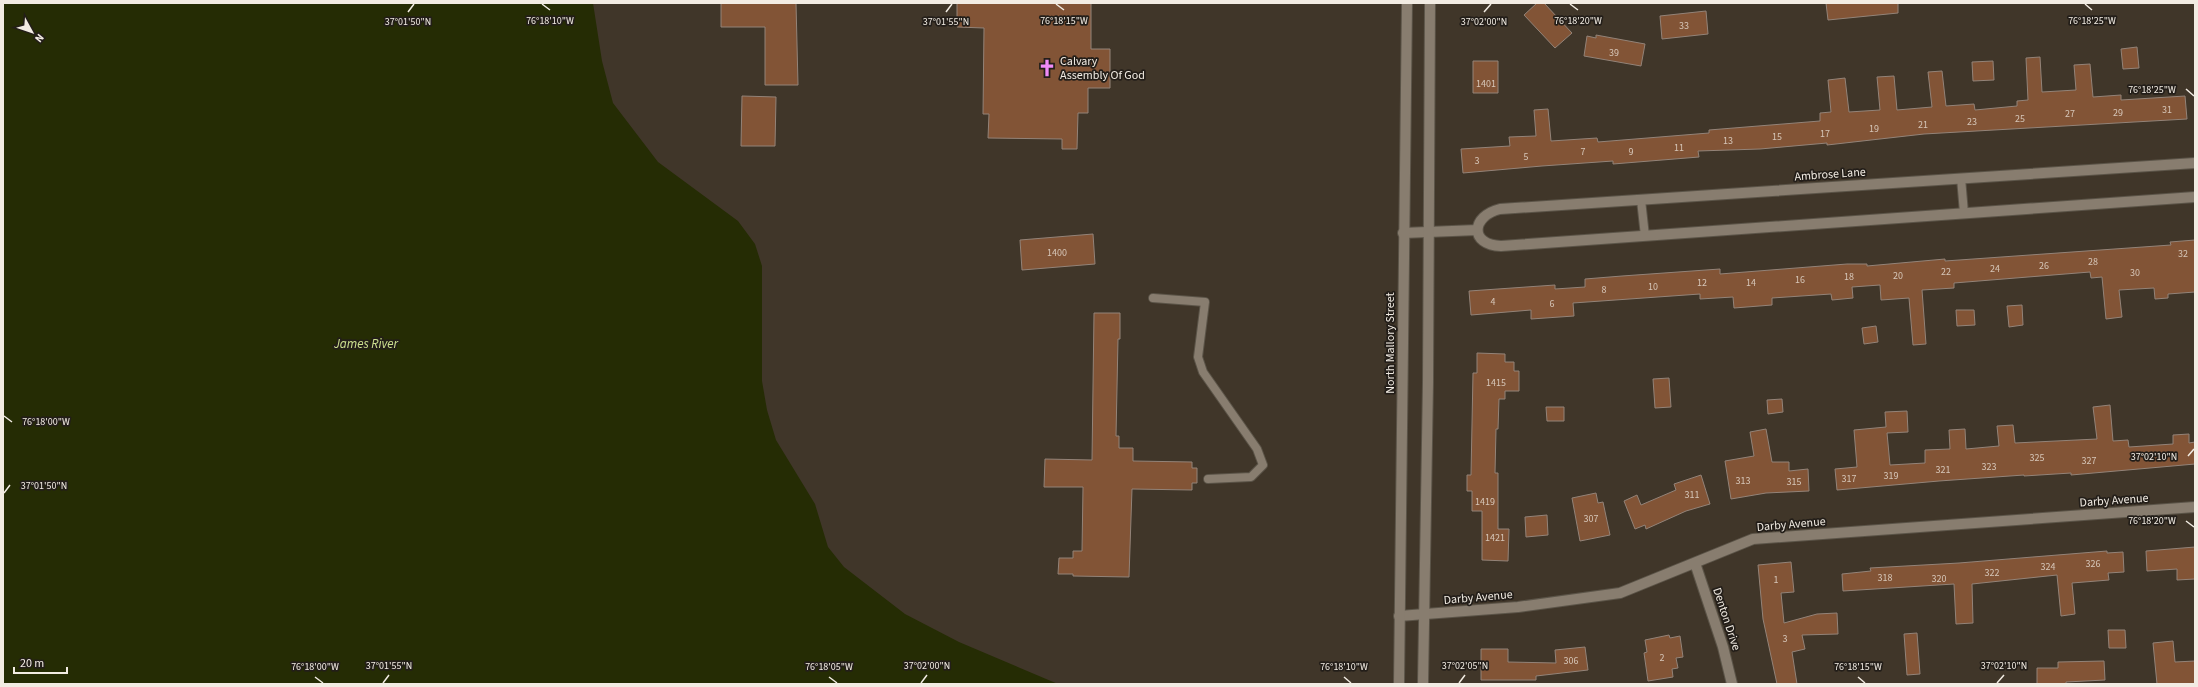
<svg xmlns="http://www.w3.org/2000/svg" width="2198" height="687" font-family="'Source Sans 3',sans-serif">
<style>
.water{fill:#252c04}
.building{fill:#825436;stroke:#938378}
.lines{fill:none;stroke-linecap:round;stroke-linejoin:round}
.service-casing{stroke:#5b5448;stroke-width:10}
.minor-casing{stroke:#5b5448;stroke-width:12}
.secondary-casing{stroke:#5b5448;stroke-width:12}
.service{stroke:#887d6f;stroke-width:8}
.minor{stroke:#887d6f;stroke-width:10}
.secondary{stroke:#887d6f;stroke-width:10}
.ticks{fill:none;stroke:#f2ece3;stroke-width:1.5}
.labels{text-anchor:middle;stroke-width:3.5;stroke-linejoin:round;paint-order:stroke}
.number-label{font-size:10px;fill:#d6c6b8}
.poi-label{font-size:12px;fill:#f2ece3;stroke:#231e19;text-anchor:start}
.street-label{font-size:12px;fill:#f2ece3;stroke:#231e19}
.water-label{font-size:13px;font-style:italic;fill:#cde08f;stroke:#231e19}
.ticks-label{font-size:10px;text-anchor:middle;fill:#f2ece3;stroke:#231e19;stroke-width:3.5;stroke-linejoin:round;paint-order:stroke}
</style>
<rect width="100%" height="100%" fill="#403629"/>
<!-- water -->
<path class="water" d="M3,3H593L602,61L613,103L658,162L738,221L755,244L762,266V381L767,410L776,440L815,504L828,547L844,567L905,614L959,642L1058,684H3Z"/>
<!-- building -->
<path class="building" d="M721,3H796L798,85H765V27H721Z
M957,3H1091V49H1110V88H1088V113H1078L1077,149H1062V139L988,138L989,114H983L984,28L957,27Z
M1537,3H1544L1572,33L1555,48L1524,15Z
M1826,3H1898V13L1828,20Z
M1706,11L1708,34L1662,39L1660,16Z
M1596,35L1645,44L1641,66L1584,56L1587,36L1596,38Z
M2137,47L2139,68L2123,69L2121,49Z
M2040,57L2042,92L2076,90L2074,65L2090,64L2093,97L2121,95V100L2185,96L2187,119L1924,134L1827,145V143L1760,149L1698,151L1699,157L1613,164V161L1542,166L1463,173L1461,149L1510,146L1509,137L1536,136L1534,110L1548,109L1551,141L1597,138L1598,142L1709,133V130L1820,121V113L1831,112L1828,80L1845,78L1849,112L1880,110L1877,77L1894,76L1897,110L1932,107L1928,72L1942,71L1946,106L1974,104L1975,110L2017,106V101L2028,100L2026,58Z
M1473,61H1498V93H1473Z
M1993,61L1994,80L1973,81L1972,62Z
M742,96L776,97L775,146H741Z
M1093,234L1095,264L1022,270L1020,240Z
M2195,240V292L2168,294V298L2155,299L2154,288L2119,290L2122,317L2106,319L2102,277L2091,278L2090,272L1954,283V288L1922,290L1926,344L1913,345L1909,298L1881,300L1880,285L1852,287L1853,298L1832,300L1831,294L1772,298V305L1734,308L1733,297L1700,299V294L1573,303L1574,316L1531,319V310L1471,315L1469,291L1555,285V289L1585,287V279L1622,276L1720,269V274L1847,264H1867V266L1945,259V261L2171,245L2170,242Z
M2022,305L2023,325L2009,327L2007,306Z
M1956,310H1974L1975,325L1957,326Z
M1094,313H1120V339H1118L1116,436H1119V448H1133V461L1192,462V468H1197V483H1192V490L1132,489L1129,577L1073,576V574H1058L1059,558H1073V551H1082L1083,487H1044L1045,459L1092,460Z
M1876,326L1878,342L1864,344L1862,328Z
M1477,353L1505,354V362H1514V371H1519V391H1505V399H1499L1498,429H1496L1495,473H1498V529H1509L1508,561L1482,560V511H1472V491H1467V475H1471L1473,373H1477Z
M1669,378L1671,407L1655,408L1653,379Z
M1782,399L1783,412L1768,414L1767,400Z
M2110,405L2113,441L2128,440L2129,447L2173,444V435L2189,434V443L2195,442V464L2071,475V473L2024,476V475L1939,481L1837,490L1835,469L1857,467L1854,430L1886,427L1885,412L1907,411L1908,432L1887,433L1890,465L1925,463V450L1950,449L1949,430L1965,429L1966,449L1999,446L1997,426L2013,425L2015,443L2097,439L2093,407Z
M1546,407H1564V421H1547Z
M1766,429L1772,462H1789V471L1808,469L1809,491L1766,493L1731,499L1725,461L1754,456L1750,432Z
M1701,475L1710,504L1686,511L1646,529L1645,525L1635,529L1624,501L1637,495L1641,505L1676,490L1674,484Z
M1596,493L1598,503L1603,502L1610,535L1580,541L1572,498Z
M1547,515L1548,535L1526,537L1525,517Z
M2195,547V579L2177,580V569L2147,571L2146,551Z
M2107,551V553L2123,552L2124,572L2108,573L2109,580L2072,583L2075,614L2061,616L2057,575L1972,584L1973,623L1956,624L1954,584L1843,591L1842,574L1871,571L1870,568L1959,563Z
M1791,562L1794,592L1781,593L1784,623L1817,614L1837,613L1838,634L1802,635L1805,649L1792,652L1797,684H1777L1763,619L1758,565Z
M2108,630H2125L2126,648H2109Z
M1917,633L1920,674L1907,675L1904,634Z
M1669,635L1670,638L1680,636L1683,657L1676,658L1678,668L1672,669L1673,677L1648,681L1644,653L1647,652L1645,640Z
M2173,641L2175,662L2195,661V684H2157L2153,643Z
M1585,647L1588,670L1536,676V680H1481V649H1508V662L1556,663L1555,650Z
M2104,661L2105,680L2066,682V684H2037V668H2058V662Z"/>
<g class="lines">
<!-- service casing -->
<g class="service-casing">
<path id="service" d="M1961,178L1964,213
M1641,200L1645,236
M1153,298L1205,302L1198,357L1203,372L1257,449L1263,465L1251,477L1208,479"/>
</g>
<!-- minor casing -->
<g class="minor-casing">
<path id="minor" d="M2195,163L1500,209C1471,216 1469,245 1501,246L2195,197
M1403,233L1477,230
M1695,563L1723,647L1732,684
M1399,616L1518,607L1620,593L1753,539L2195,507"/>
</g>
<!-- secondary casing -->
<g class="secondary-casing">
<path id="secondary" d="M1399,684L1407,3
M1423,684L1428,382L1430,3"/>
</g>
<!-- service -->
<use href="#service" class="service"/>
<!-- minor -->
<use href="#minor" class="minor"/>
<!-- secondary -->
<use href="#secondary" class="secondary"/>
</g>
<!-- ticks -->
<path class="ticks" d="M542,4L550,10M1056,4L1064,10M1570,4L1578,10M2085,4L2092,10M408,12L414,4M946,12L952,4M1484,12L1491,4M2186,89L2194,96M4,416L12,422M2188,456L2194,449M4,493L10,485M2186,521L2194,527M315,677L323,683M829,677L837,683M1344,677L1351,683M1858,677L1865,683M383,683L389,675M921,683L927,675M1459,683L1465,675M1997,683L2004,675"/>
<!-- icons -->
<defs>
<g id="church-bare" transform="scale(1.38)"><path d="M-1.2-6h2.4v3.5h3.3v2.4h-3.3V6h-2.4V-.1h-3.3v-2.4h3.3Z" fill="#ef8bf6" stroke="#231e19" stroke-width="2.5" paint-order="stroke"/></g>
</defs>
<g fill-rule="evenodd">
<use href="#church-bare" x="1047" y="68"/>
</g>
<g class="labels">
<!-- number labels -->
<g class="number-label">
<text x="1684" y="29">33</text>
<text x="1614" y="56">39</text>
<text x="1486" y="87">1401</text>
<text x="2167" y="113">31</text>
<text x="2118" y="116">29</text>
<text x="2070" y="117">27</text>
<text x="2020" y="122">25</text>
<text x="1972" y="125">23</text>
<text x="1923" y="128">21</text>
<text x="1874" y="132">19</text>
<text x="1825" y="137">17</text>
<text x="1777" y="140">15</text>
<text x="1728" y="144">13</text>
<text x="1679" y="151">11</text>
<text x="1583" y="155">7</text>
<text x="1631" y="155">9</text>
<text x="1526" y="160">5</text>
<text x="1477" y="164">3</text>
<text x="1057" y="256">1400</text>
<text x="2183" y="257">32</text>
<text x="2093" y="265">28</text>
<text x="2044" y="269">26</text>
<text x="1995" y="272">24</text>
<text x="1946" y="275">22</text>
<text x="2135" y="276">30</text>
<text x="1898" y="279">20</text>
<text x="1849" y="280">18</text>
<text x="1800" y="283">16</text>
<text x="1702" y="286">12</text>
<text x="1751" y="286">14</text>
<text x="1653" y="290">10</text>
<text x="1604" y="293">8</text>
<text x="1493" y="305">4</text>
<text x="1552" y="307">6</text>
<text x="1496" y="386">1415</text>
<text x="2037" y="461">325</text>
<text x="2089" y="464">327</text>
<text x="1989" y="470">323</text>
<text x="1943" y="473">321</text>
<text x="1891" y="479">319</text>
<text x="1849" y="482">317</text>
<text x="1743" y="484">313</text>
<text x="1794" y="485">315</text>
<text x="1692" y="498">311</text>
<text x="1485" y="505">1419</text>
<text x="1591" y="522">307</text>
<text x="1495" y="541">1421</text>
<text x="2093" y="567">326</text>
<text x="2048" y="570">324</text>
<text x="1992" y="576">322</text>
<text x="1885" y="581">318</text>
<text x="1939" y="582">320</text>
<text x="1776" y="583">1</text>
<text x="1785" y="642">3</text>
<text x="1662" y="661">2</text>
<text x="1571" y="664">306</text>
</g>
<!-- poi labels -->
<g class="poi-label">
<text x="1060" y="65">Calvary<tspan x="1060" dy="14">Assembly Of God</tspan></text>
</g>
<!-- street labels -->
<g class="street-label">
<text transform="translate(1830 174) rotate(-4)" y="4">Ambrose Lane</text>
<text transform="translate(1390 343) rotate(-90)" y="4">North Mallory Street</text>
<text transform="translate(2114 500) rotate(-4)" y="4">Darby Avenue</text>
<text transform="translate(1791 524) rotate(-5)" y="4">Darby Avenue</text>
<text transform="translate(1478 597) rotate(-5)" y="4">Darby Avenue</text>
<text transform="translate(1727 619) rotate(72)" y="4">Denton Drive</text>
</g>
<!-- water labels -->
<g class="water-label">
<text x="366" y="348">James River</text>
</g>
</g>
<g class="ticks-label">
<text x="2092" y="24">76°18'25"W</text>
<text x="550" y="24">76°18'10"W</text>
<text x="1064" y="24">76°18'15"W</text>
<text x="1578" y="24">76°18'20"W</text>
<text x="408" y="25">37°01'50"N</text>
<text x="946" y="25">37°01'55"N</text>
<text x="1484" y="25">37°02'00"N</text>
<text x="2152" y="93">76°18'25"W</text>
<text x="46" y="425">76°18'00"W</text>
<text x="2154" y="460">37°02'10"N</text>
<text x="44" y="489">37°01'50"N</text>
<text x="2152" y="524">76°18'20"W</text>
<text x="389" y="669">37°01'55"N</text>
<text x="927" y="669">37°02'00"N</text>
<text x="1465" y="669">37°02'05"N</text>
<text x="2004" y="669">37°02'10"N</text>
<text x="315" y="670">76°18'00"W</text>
<text x="829" y="670">76°18'05"W</text>
<text x="1344" y="670">76°18'10"W</text>
<text x="1858" y="670">76°18'15"W</text>
</g>
<!-- border -->
<rect width="2198" height="687" fill="none" stroke="#f2ece3" stroke-width="8"/>
<!-- north arrow -->
<g transform="translate(32 32) rotate(130)" stroke="#231e19" stroke-width="3" paint-order="stroke">
<path d="M0-3L7 15L0 10L-7 15Z" fill="#f2ece3"/>
<text y="-6" font-size="11" font-weight="bold" text-anchor="middle" fill="#f2ece3">N</text>
</g>
<!-- scale -->
<path d="M14 667v6h53v-6" fill="none" stroke="#f2ece3" stroke-width="2"/>
<text x="20" y="667" font-size="12" fill="#f2ece3" stroke="#231e19" stroke-width="3" paint-order="stroke">20 m</text>
</svg>
